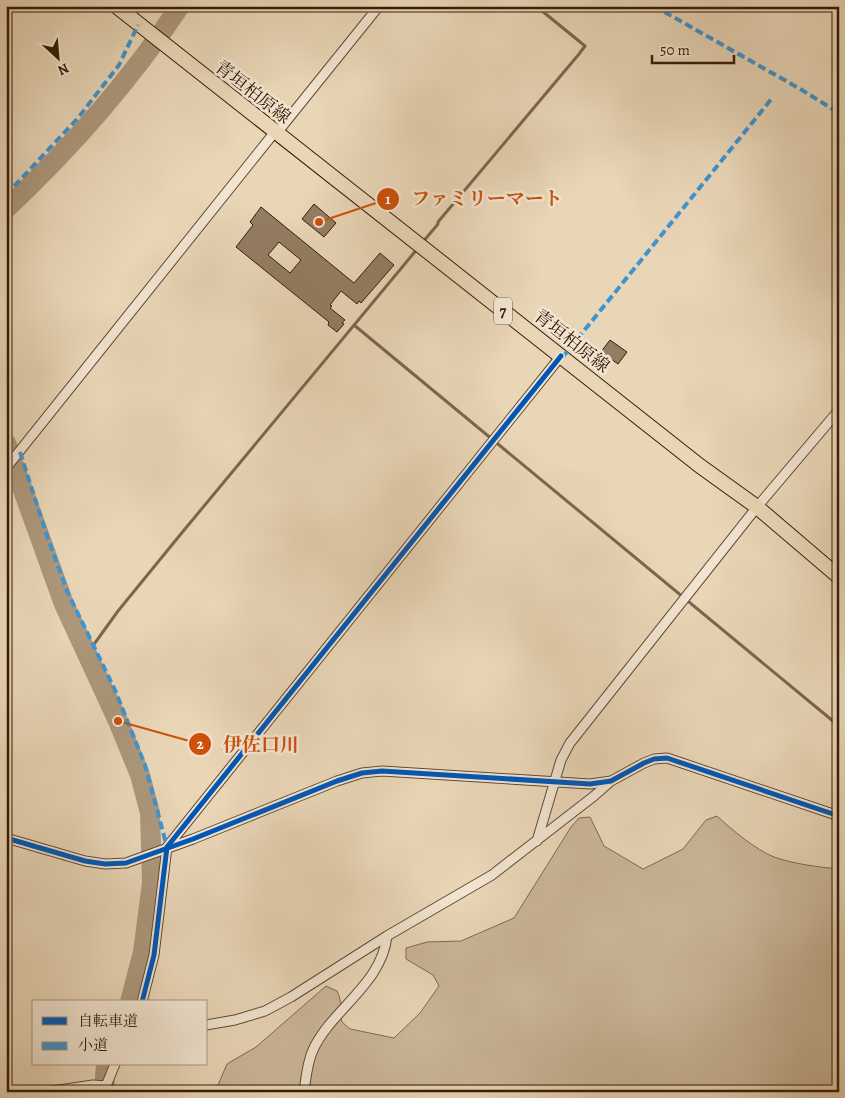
<svg xmlns="http://www.w3.org/2000/svg" width="845" height="1098" font-family="Alegreya,'Noto Serif JP',serif">
<style>
.green{fill:#cab699;stroke:#806950}
.lines{fill:none;stroke-linecap:round;stroke-linejoin:round}
.stream{stroke:#7c664d;stroke-width:3}
.river{stroke:#ac977b;stroke-width:20}
.building{fill:#937d63;stroke:#351c07;fill-rule:evenodd}
.street-casing{stroke:#624a33;stroke-width:11}
.primary-casing{stroke:#351c07;stroke-width:16}
.street{stroke:#f1e4d0;stroke-width:9}
.primary{stroke:#e9d6b7;stroke-width:14}
.quiet{stroke:#3e94d1;stroke-width:4;stroke-dasharray:8 4;stroke-linecap:butt}
.cycleway-casing{stroke:#f1e4d0;stroke-width:8}
.cycleway{stroke:#0057b8;stroke-width:5}
.labels{text-anchor:middle;stroke-width:5;stroke-linejoin:round;paint-order:stroke}
.shield{fill:#f1e4d0;stroke:#6d5843;stroke-width:1}
.shield-label{font-size:16px;font-weight:bold;fill:#351c07}
.street-label{font-size:18px;fill:#351c07;stroke:#f1e4d0}
.leader{fill:none;stroke:#cd500b;stroke-width:2}
.callout-dot{fill:#cd500b;stroke:#f1e4d0;stroke-width:2}
.mark-label{font-size:15px;text-anchor:middle;font-weight:bold;fill:#fff}
.callout-label{font-size:19px;text-anchor:middle;font-weight:bold;fill:#cd500b;stroke:#f1e4d0;stroke-width:5;stroke-linejoin:round;paint-order:stroke}
</style>
<rect width="100%" height="100%" fill="#e9d6b7"/>
<filter id="stains"><feTurbulence type="fractalNoise" baseFrequency=".004" numOctaves="4"/><feColorMatrix values="0 0 0 0 .2 0 0 0 0 .09 0 0 0 0 .02 0 0 0 .5 -.17"/></filter>
<radialGradient id="worn" r=".72"><stop offset=".6" stop-color="#630" stop-opacity="0"/><stop offset="1" stop-color="#630" stop-opacity=".3"/></radialGradient>
<!-- green -->
<path class="green" d="M717,816C731,829 756,850 774,857C794,864 818,867 839,869V1092H215L227,1064L256,1047L326,986L337,991C343,1003 339,1009 342,1022L350,1029L394,1038L420,1013L439,986L433,975L406,959V948L427,942L461,941L514,918L571,827L579,818L590,817L604,846L643,869L683,849L706,820Z"/>
<g class="lines">
<!-- stream -->
<path class="stream" d="M422,243L438,224V222L579,54L585,46L536,6
M354,325L839,726
M87,654L118,611L180,535L418,248"/>
<!-- river -->
<path class="river" d="M6,209C70,149 131,79 180,6
M6,443L64,604L118,721L140,775L150,813L152,883L143,952L130,1002
M104,1092L106,1064"/>
</g>
<!-- building -->
<path class="building" d="M314,204L336,223L324,237L302,219Z
M261,207L354,283L380,253L394,265L361,303L359,301L357,304L341,291L330,305L332,306L330,308L345,320L342,323L344,324L337,332L328,325L329,322L236,247L253,225L250,222ZM279,242L301,260L290,273L268,255Z
M610,340L627,352L618,364L601,352Z"/>
<g class="lines">
<!-- street casing -->
<g class="street-casing">
<path id="street" d="M276,134L379,6
M6,468L274,133
M6,838L85,861L105,864L126,863L193,839L337,781L362,773L382,771L590,784L611,781L644,763L654,759L667,758L839,816
M537,841L561,760L570,743L757,507L839,410
M142,1002L154,955L167,847L561,356
M206,1025L235,1020L265,1011L291,997L387,936L492,875L594,796L611,781
M45,1092L93,1085L106,1086
M100,1092L106,1086L115,1064
M304,1092C306,1078 307,1063 313,1050C331,1010 382,984 387,936"/>
</g>
<!-- primary casing -->
<g class="primary-casing">
<path id="primary" d="M116,6L700,466L757,507L839,577"/>
</g>
<!-- street -->
<use href="#street" class="street"/>
<!-- primary -->
<use href="#primary" class="primary"/>
<!-- quiet -->
<path class="quiet" d="M654,6L802,90L839,113
M6,195L78,118L119,65L138,25
M562,358L773,97
M20,452L47,536L67,591L115,690L145,765L167,847"/>
<!-- cycleway casing -->
<g class="cycleway-casing">
<path id="cycleway" d="M6,838L85,861L105,864L126,863L193,839L337,781L362,773L382,771L590,784L611,781L644,763L654,759L667,758L839,816
M142,1002L154,955L167,847L561,356"/>
</g>
<!-- cycleway -->
<use href="#cycleway" class="cycleway"/>
</g>
<g class="labels">
<!-- shield labels -->
<rect class="shield" x="494" y="297.5" width="18" height="27" rx="4"/>
<g class="shield-label">
<text x="503" y="317">7</text>
</g>
<!-- street labels -->
<g class="street-label">
<text transform="translate(253 92) rotate(38)" y="6">青垣柏原線</text>
<text transform="translate(572 341) rotate(38)" y="6">青垣柏原線</text>
</g>
</g>
<!-- callouts -->
<path class="leader" d="M319 222L388 199M118 721L200 744"/>
<g class="callout-dot">
<circle cx="319" cy="222" r="5"/>
<circle cx="118" cy="721" r="5"/>
<circle cx="388" cy="199" r="12"/>
<circle cx="200" cy="744" r="12"/>
</g>
<g class="mark-label">
<text x="388" y="204">1</text>
<text x="200" y="749">2</text>
</g>
<g class="callout-label">
<text x="487" y="205">ファミリーマート</text>
<text x="261" y="751">伊佐口川</text>
</g>
<!-- margin -->
<rect width="845" height="1098" fill="none" stroke="#e9d6b7" stroke-width="25"/>
<rect x="8" y="8" width="830" height="1083" fill="none" stroke="#351c07" stroke-width="2.5"/>
<rect x="12" y="12" width="820" height="1073" fill="none" stroke="#351c07"/>
<!-- legend -->
<rect x="32" y="1000" width="175" height="65" fill="#f1e4d0" stroke="#a69480"/>
<rect x="42" y="1017" width="25" height="8" fill="#0057b8" stroke="#a69480"/>
<text x="78" y="1026" font-size="15" fill="#351c07">自転車道</text>
<rect x="42" y="1042" width="25" height="8" fill="#3e94d1" stroke="#a69480"/>
<text x="78" y="1050" font-size="15" fill="#351c07">小道</text>
<!-- north arrow -->
<g transform="translate(58 58) rotate(154)" stroke="#f1e4d0" stroke-width="4" paint-order="stroke">
<path d="M0-4L9 19L0 12L-9 19Z" fill="#351c07"/>
<text y="-8" font-size="14" font-weight="bold" text-anchor="middle" fill="#351c07">N</text>
</g>
<!-- scale -->
<path d="M652 55v8h82v-8" fill="none" stroke="#351c07" stroke-width="2.5"/>
<text x="660" y="55" font-size="15" fill="#351c07" stroke="#f1e4d0" stroke-width="4" paint-order="stroke">50 m</text>
<rect width="100%" height="100%" filter="url(#stains)"/>
<rect width="100%" height="100%" fill="url(#worn)"/>
</svg>
